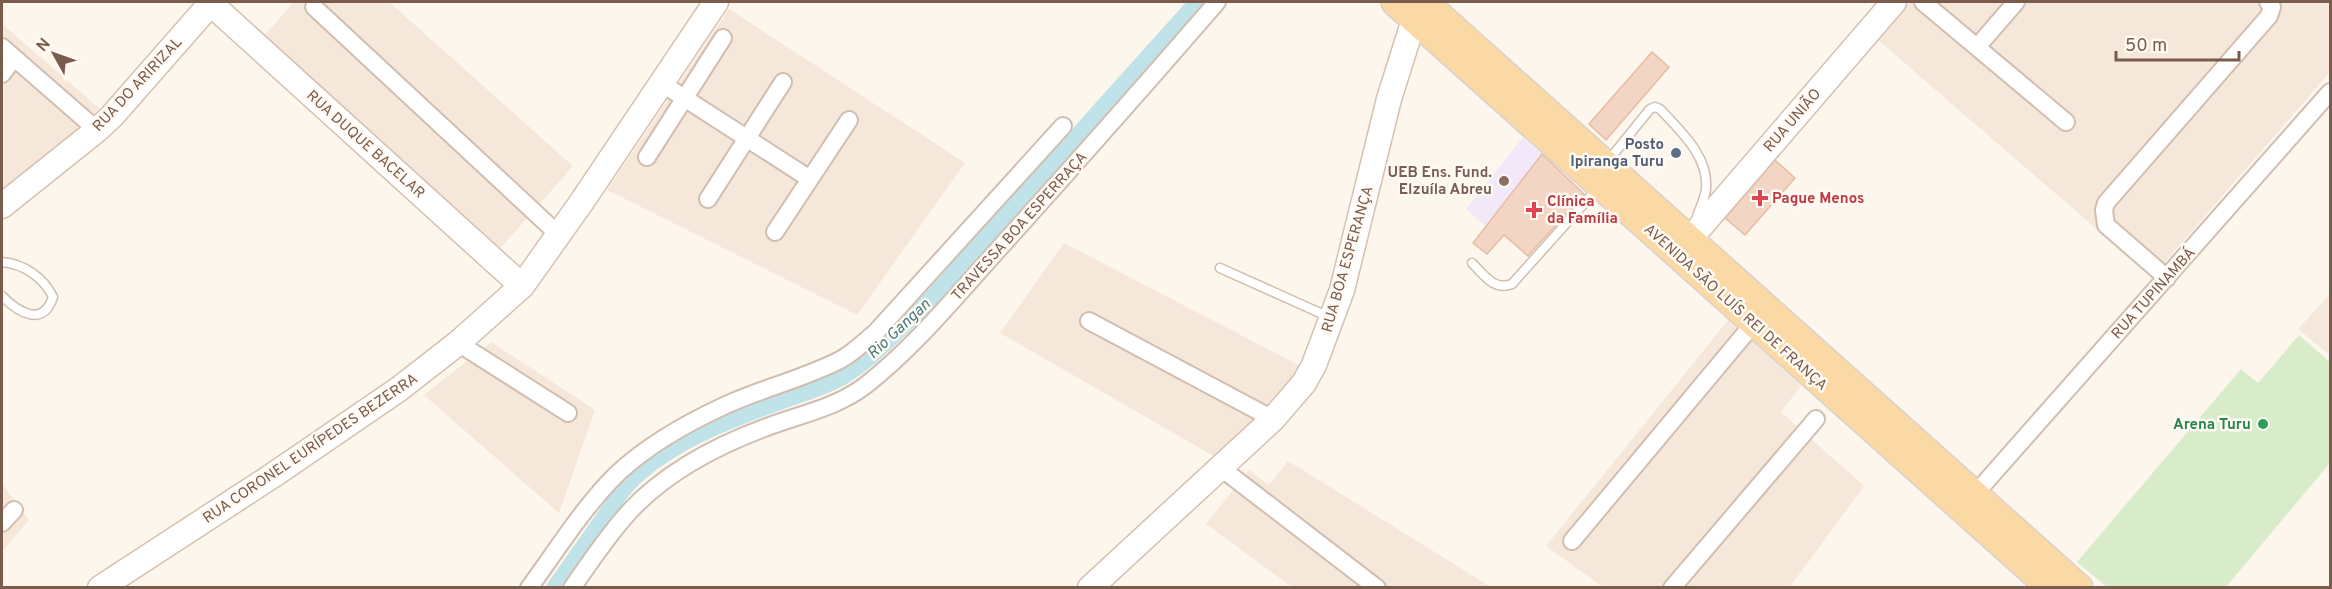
<svg xmlns="http://www.w3.org/2000/svg" width="2332" height="589" font-family="Overpass,sans-serif">
<style>
.residential{fill:#f5e8da}
.education{fill:#f3e8fa}
.green{fill:#d8ecc9}
.lines{fill:none;stroke-linecap:round;stroke-linejoin:round}
.canal{stroke:#bfe3e8;stroke-width:16}
.building{fill:#f3d5c3;stroke:#e6bba3;stroke-width:1.5}
.lane-casing{stroke:#d1beb0;stroke-width:11}
.street-casing{stroke:#d1beb0;stroke-width:20}
.secondary-casing{stroke:#d6c0b0;stroke-width:27}
.primary-casing{stroke:#dad1cd;stroke-width:30}
.lane{stroke:#fff;stroke-width:8}
.street{stroke:#fff;stroke-width:16}
.secondary{stroke:#fff;stroke-width:24}
.primary{stroke:#fbd9a5;stroke-width:27}
.service-dot{fill:#5c6f8a;stroke:#fffaf3;stroke-width:2}
.education-dot{fill:#8d6e63;stroke:#fffaf3;stroke-width:2}
.health-dot{fill:#e0444e;stroke:#fffaf3;stroke-width:2}
.leisure-dot{fill:#2e9e5b;stroke:#fffaf3;stroke-width:2}
.labels{text-anchor:middle;stroke-width:5;stroke-linejoin:round;paint-order:stroke}
.street-label{font-size:15px;fill:#7a5c4d;stroke:#fffaf3}
.service-label{font-size:15px;font-weight:bold;fill:#4e5e75;stroke:#fffaf3;text-anchor:end}
.education-label{font-size:15px;font-weight:bold;fill:#785e54;stroke:#fffaf3;text-anchor:end}
.health-label{font-size:15px;font-weight:bold;fill:#be3a42;stroke:#fffaf3;text-anchor:start}
.leisure-label{font-size:15px;font-weight:bold;fill:#27864d;stroke:#fffaf3;text-anchor:end}
.water-label{font-size:16px;font-style:italic;fill:#437c86;stroke:#fffaf3}
</style>
<rect width="100%" height="100%" fill="#fdf6ec"/>
<!-- residential -->
<path class="residential" d="M294,2H389L573,166L499,250L264,36Z
M1910,2H2330V72L2152,277L1878,40Z
M729,9L965,163L857,315L607,190Z
M2,24L99,108L71,139L2,193Z
M1064,243L1304,368L1286,393L1217,458L1000,333Z
M2330,294V355L2298,329Z
M1729,319L1801,386L1781,412L1864,486L1790,587H1603L1546,546Z
M491,342L595,410L559,513L424,395Z
M1288,461L1491,587H1292L1206,524L1249,470L1269,485Z
M2,484L29,520L2,552Z"/>
<!-- education -->
<path class="education" d="M1523,137L1542,154L1486,226L1466,209Z"/>
<!-- green -->
<path class="green" d="M2299,335L2330,362V463L2226,587H2107L2077,562L2241,369L2258,383Z"/>
<g class="lines">
<!-- canal -->
<path class="canal" d="M554,588L623,490C660,447 724,422 777,403C798,395 821,389 841,378C872,360 898,330 924,306L1197,2"/>
</g>
<!-- building -->
<path class="building" d="M1652,52L1669,67L1606,140L1589,124Z
M1542,154L1584,194L1528,256L1504,235L1487,254L1473,243Z
M1775,160L1795,178L1745,235L1725,218Z"/>
<g class="lines">
<!-- lane casing -->
<g class="lane-casing">
<path id="lane" d="M1608,161L1650,109L1655,107L1660,109C1680,131 1709,156 1706,189C1705,200 1698,210 1696,221
M2,262C24,264 43,277 53,297C43,328 18,312 2,296
M1472,263C1484,275 1494,291 1512,284L1598,188
M1220,268L1329,317"/>
</g>
<!-- street casing -->
<g class="street-casing">
<path id="street" d="M1923,2L2066,122
M314,7L559,235
M2,47L97,130
M1977,47L2016,2
M2,74L14,58
M661,83L810,179
M647,157L723,38
M708,199L783,82
M775,232L849,120
M2167,278L2106,225L2104,210L2106,203L2269,16L2272,7L2268,2
M1089,321L1273,419
M458,343L568,413
M1221,468L1377,588
M1975,494L2330,92
M2,523L14,510
M1572,541L1754,323
M529,588C557,550 584,506 618,473C648,445 689,422 726,405C763,388 803,379 840,360C853,353 865,341 876,332L1063,126
M572,588C590,562 608,535 629,512C665,473 718,445 767,427C801,414 836,408 866,385C918,344 960,291 1005,242C1076,163 1147,83 1217,2
M1672,588L1816,419"/>
</g>
<!-- secondary casing -->
<g class="secondary-casing">
<path id="secondary" d="M209,2L522,286
M2,206L97,130L112,116L212,2
M1690,239L1894,2
M100,588L272,476L399,389L458,343L522,286L581,203L716,2
M1090,588L1273,419L1304,383L1314,365L1342,290L1389,99L1419,4"/>
</g>
<!-- primary casing -->
<g class="primary-casing">
<path id="primary" d="M1395,2L2051,588
M1424,2L2079,588"/>
</g>
<!-- lane -->
<use href="#lane" class="lane"/>
<!-- street -->
<use href="#street" class="street"/>
<!-- secondary -->
<use href="#secondary" class="secondary"/>
<!-- primary -->
<use href="#primary" class="primary"/>
</g>
<!-- markers -->
<circle class="service-dot" cx="1676" cy="153" r="6"/>
<circle class="education-dot" cx="1504" cy="181" r="6"/>
<g class="health-dot">
<path d="M1757 189h6v6h6v6h-6v6h-6v-6h-6v-6h6z"/>
<path d="M1531 201h6v6h6v6h-6v6h-6v-6h-6v-6h6z"/>
</g>
<circle class="leisure-dot" cx="2263" cy="424" r="6"/>
<g class="labels">
<!-- street labels -->
<g class="street-label">
<text transform="translate(137 84) rotate(-47)" y="5">RUA DO ARIRIZAL</text>
<text transform="translate(1792 120) rotate(-49)" y="5">RUA UNIÃO</text>
<text transform="translate(366 144) rotate(42)" y="5">RUA DUQUE BACELAR</text>
<text transform="translate(1019 226) rotate(-48)" y="5">TRAVESSA BOA ESPERRAÇA</text>
<text transform="translate(1347 259) rotate(-74)" y="5">RUA BOA ESPERANÇA</text>
<text transform="translate(2153 293) rotate(-48)" y="5">RUA TUPINAMBÁ</text>
<text transform="translate(1736 307) rotate(42)" y="5">AVENIDA SÃO LUÍS REI DE FRANÇA</text>
<text transform="translate(310 448) rotate(-34)" y="5">RUA CORONEL EURÍPEDES BEZERRA</text>
</g>
<!-- service labels -->
<g class="service-label">
<text x="1664" y="149">Posto<tspan x="1664" dy="17">Ipiranga Turu</tspan></text>
</g>
<!-- education labels -->
<g class="education-label">
<text x="1492" y="177">UEB Ens. Fund.<tspan x="1492" dy="17">Elzuíla Abreu</tspan></text>
</g>
<!-- health labels -->
<g class="health-label">
<text x="1772" y="203">Pague Menos</text>
<text x="1547" y="206">Clínica<tspan x="1547" dy="17">da Família</tspan></text>
</g>
<!-- leisure labels -->
<g class="leisure-label">
<text x="2251" y="429">Arena Turu</text>
</g>
<!-- water labels -->
<g class="water-label">
<text transform="translate(898 328) rotate(-43)" y="6">Rio Gangan</text>
</g>
</g>
<!-- border -->
<rect width="2332" height="589" fill="none" stroke="#7a5c4d" stroke-width="6"/>
<!-- north arrow -->
<g transform="translate(54 54) rotate(310)" stroke="#fffaf3" stroke-width="4.5" paint-order="stroke">
<path d="M0-4.5L10 22L0 15L-10 22Z" fill="#7a5c4d"/>
<text y="-9" font-size="16" font-weight="bold" text-anchor="middle" fill="#7a5c4d">N</text>
</g>
<!-- scale -->
<path d="M2116 51v9h123v-9" fill="none" stroke="#7a5c4d" stroke-width="3"/>
<text x="2125" y="51" font-size="18" fill="#7a5c4d" stroke="#fffaf3" stroke-width="4.5" paint-order="stroke">50 m</text>
</svg>
